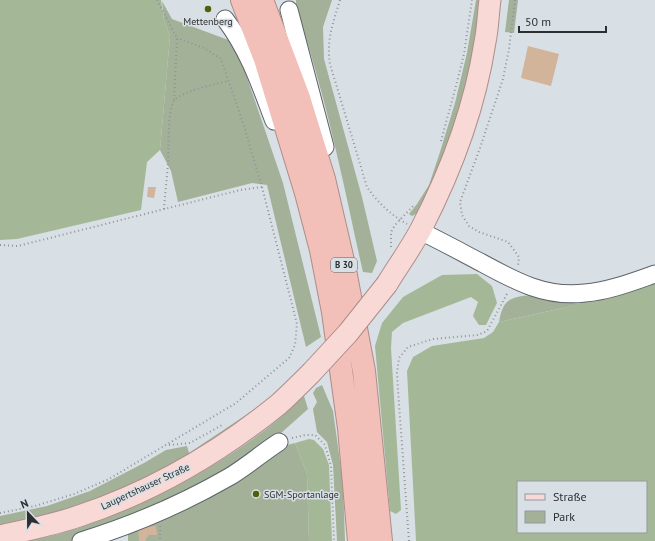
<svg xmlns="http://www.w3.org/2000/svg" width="655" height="541" font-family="'PT Sans',sans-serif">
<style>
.green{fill:#a2b198}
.forest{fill:#a4b898;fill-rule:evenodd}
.building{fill:#d2b49a}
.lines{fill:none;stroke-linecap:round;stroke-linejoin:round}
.minor-casing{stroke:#5d6368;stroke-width:19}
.major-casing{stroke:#ad8d89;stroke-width:23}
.highway-casing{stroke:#ad8d89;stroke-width:24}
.path{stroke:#8f9498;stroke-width:2;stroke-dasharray:1 3;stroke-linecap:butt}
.minor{stroke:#fff;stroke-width:17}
.major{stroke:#f8d9d5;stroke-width:21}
.highway{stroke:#f3bfb9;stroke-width:22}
.major-bridge-casing{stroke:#ad8d89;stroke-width:23;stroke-linecap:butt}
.major-bridge{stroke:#f8d9d5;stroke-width:21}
.poi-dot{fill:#4e6108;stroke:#d8dfe5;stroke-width:1.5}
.labels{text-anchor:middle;stroke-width:3;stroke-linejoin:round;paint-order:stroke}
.shield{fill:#d8dfe5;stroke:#606467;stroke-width:1}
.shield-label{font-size:9px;font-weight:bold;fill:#2c2f31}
.poi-label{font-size:10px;fill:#2c2f31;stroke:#d8dfe5}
.street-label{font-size:10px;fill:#2c2f31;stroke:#d8dfe5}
</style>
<rect width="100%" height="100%" fill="#d8dfe5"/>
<!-- green -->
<path class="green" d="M296,0H332L323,27L324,59L362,197L377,261L372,273L363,272C355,238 348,202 340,168C328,113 313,59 296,6Z
M476,0H484L457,127L418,213L412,216L409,214L417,204L429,185L440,152L455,103L467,53Z
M509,0H518L514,33L505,32Z
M162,1L172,19L231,41L242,63L283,183L321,337L306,347L267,185L252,183L178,202L171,171L160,150L170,36L164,20Z
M532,295L546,300L581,304L499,322C503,299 510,297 532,295Z
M322,385L333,411L343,483L345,541H337L333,465L327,442L317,432L313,409L317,402L313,393L316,388Z
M304,396L308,409L271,442L222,475L117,525L71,541H23C35,539 48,537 59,534C132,513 205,475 265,430C279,420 291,407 304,396Z
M258,407L240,427L115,494L38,518L0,525V516L47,506L90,491L144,463L166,450L187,446L189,453Z
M295,443L307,474L309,541H128V531L279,447Z"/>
<!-- forest -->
<path class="forest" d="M0,0H161L164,20L170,36L160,150L147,162L141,210L17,239L0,240Z
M477,274L492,286L497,303L486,325H479L473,316L478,302L471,297L403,323L392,332L391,348L401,510L396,514L390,511L375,346L382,323L403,297L442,275Z
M655,283V541H416L407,371L413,357L432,346L484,338L493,332L499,322L563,308ZM518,482H646V532H518Z
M309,439L314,440L323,449L329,465L332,541H309L307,474L295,443Z"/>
<!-- building -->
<path class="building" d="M528,46L559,54L551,86L521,78Z
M148,187H156L154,198L147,197Z
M156,526L157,535H148V537L146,538V541H139L138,527Z"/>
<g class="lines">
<!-- minor casing -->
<g class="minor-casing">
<path id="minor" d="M289,10L325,147
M225,19C249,51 260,84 274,121
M420,231C441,241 461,252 482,263C515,281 546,298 585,293C609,291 632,282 655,274
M81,541C133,525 182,504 229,477C246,467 262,453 279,442"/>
</g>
<!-- major casing -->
<g class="major-casing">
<path id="major" d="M387,284C398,266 411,248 421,229C451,171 475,107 485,42C488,28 488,14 490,0
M0,536C27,530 53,525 79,516C152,492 220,452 279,404C290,394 301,383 311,373"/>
</g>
<!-- highway casing -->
<g class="highway-casing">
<path id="highway" d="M242,0L265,59L306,193L321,250L333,312L349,428L359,541
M262,0L299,98L324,179L344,265L364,371L381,541"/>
</g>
<!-- path -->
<path class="path" d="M157,0L177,38L174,101
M340,0C333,23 326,41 330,64L367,187C377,202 391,215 407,224
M515,0L509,49L503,79L480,148L460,202L462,215L469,226L479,232L508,242L519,257L518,266
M441,141L456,86L464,54L472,0
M164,209C165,194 167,178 168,163C169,150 167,111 174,101C181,91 216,84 228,81
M0,245L18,246L240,190L262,187
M391,247V232L395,225L415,204
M292,438L305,435H315L325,445L331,466L334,541
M169,445L190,443L224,424
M0,513L35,506L74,494L109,479L236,403L289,358L295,345L297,324L262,187L243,123L221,59L204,48L177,38
M160,526V541
M409,541L398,390L397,373L399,358L408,347L433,339L478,335L487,331L508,292"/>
<!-- minor -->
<use href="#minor" class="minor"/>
<!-- major -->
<use href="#major" class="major"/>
<!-- highway -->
<use href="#highway" class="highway"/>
<!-- major-bridge casing -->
<g class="major-bridge-casing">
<path id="major-bridge" d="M311,373L348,333L387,284"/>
</g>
<!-- major-bridge -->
<use href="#major-bridge" class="major-bridge"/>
</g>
<!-- markers -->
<g class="poi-dot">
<circle cx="208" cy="9" r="4"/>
<circle cx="256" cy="494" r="4"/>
</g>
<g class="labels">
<!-- shield labels -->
<rect class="shield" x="331" y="258" width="26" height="14" rx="3"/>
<g class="shield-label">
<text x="344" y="268">B 30</text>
</g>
<!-- poi labels -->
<g class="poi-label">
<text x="208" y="25">Mettenberg</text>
<text x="264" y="498" text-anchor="start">SGM-Sportanlage</text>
</g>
<!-- street labels -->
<g class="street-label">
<text transform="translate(145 486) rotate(-25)" y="4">Laupertshauser Straße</text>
</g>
</g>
<!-- legend -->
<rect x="517" y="481" width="130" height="52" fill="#d8dfe5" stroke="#93999d"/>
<rect x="525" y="494" width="20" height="6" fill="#f8d9d5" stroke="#93999d"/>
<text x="553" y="501" font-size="12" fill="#2c2f31">Straße</text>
<rect x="525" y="511" width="20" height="12" fill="#a2b198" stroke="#93999d"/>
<text x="553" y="521" font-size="12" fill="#2c2f31">Park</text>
<!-- north arrow -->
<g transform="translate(28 513) rotate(338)" stroke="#d8dfe5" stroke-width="3" paint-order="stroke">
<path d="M0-3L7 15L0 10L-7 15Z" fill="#2c2f31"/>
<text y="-6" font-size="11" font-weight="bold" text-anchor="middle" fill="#2c2f31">N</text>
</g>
<!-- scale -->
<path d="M519 26v6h87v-6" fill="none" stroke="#2c2f31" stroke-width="2"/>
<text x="525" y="26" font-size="12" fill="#2c2f31" stroke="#d8dfe5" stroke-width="3" paint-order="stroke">50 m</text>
</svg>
